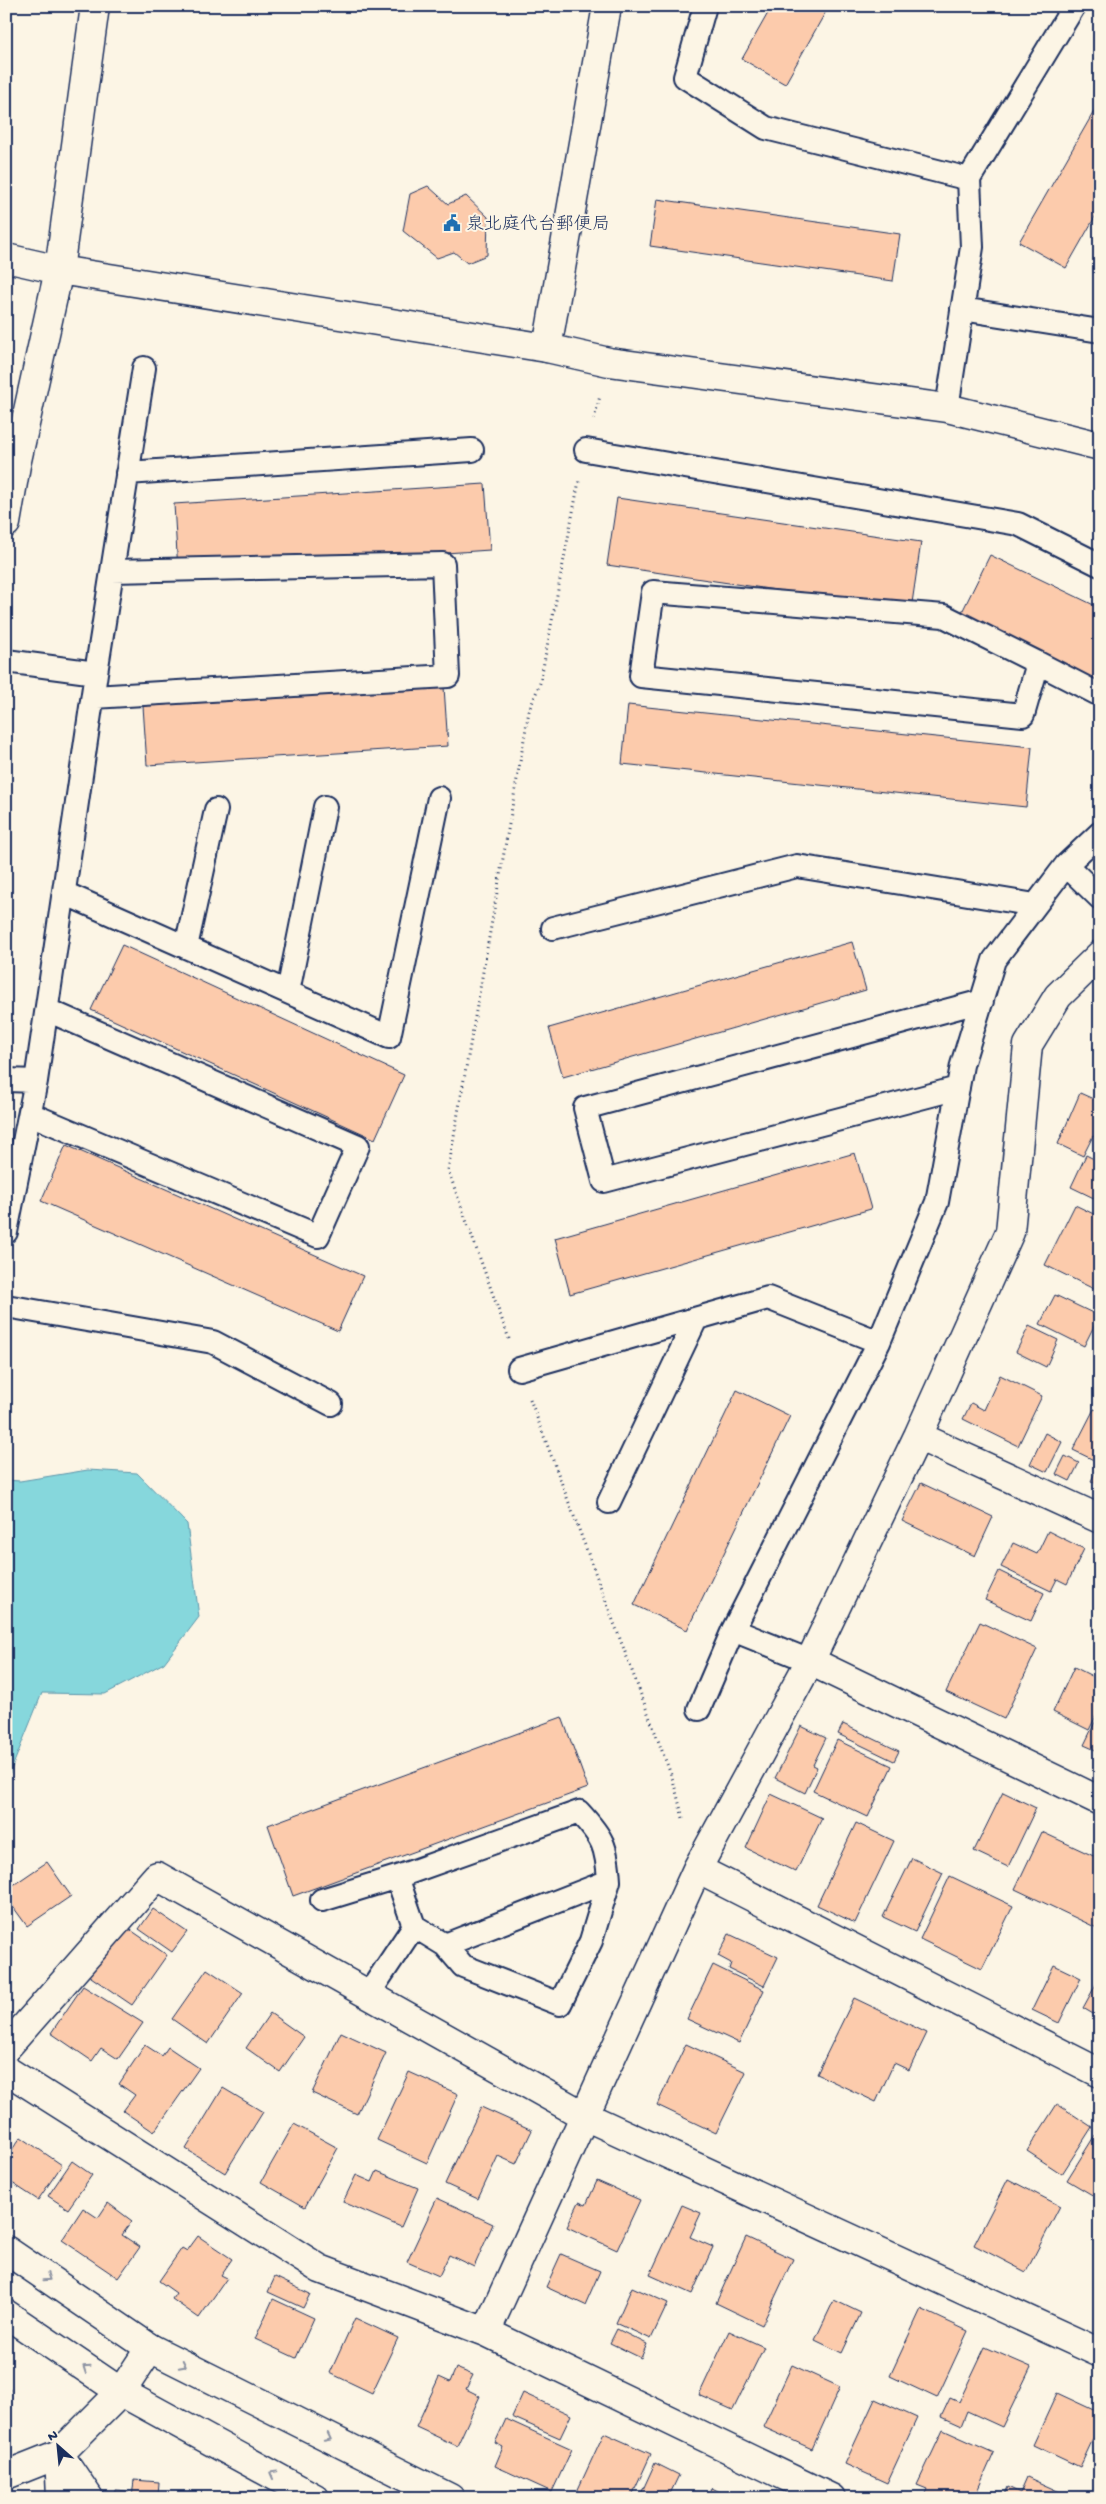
<svg xmlns="http://www.w3.org/2000/svg" width="1106" height="2504" font-family="'Gochi Hand','Klee One',sans-serif">
<style>
.water{fill:#86d7dc;stroke:#5b94aa}
.building{fill:#fccbac;stroke:#1b2f5e}
.lines{fill:none;stroke-linecap:round;stroke-linejoin:round}
.lane-casing{stroke:#1b2f5e;stroke-width:26}
.street-casing{stroke:#1b2f5e;stroke-width:31}
.secondary-casing{stroke:#1b2f5e;stroke-width:31}
.path{stroke:#1b2f5e;stroke-width:3;stroke-dasharray:1 4;stroke-linecap:butt}
.lane{stroke:#fcf5e5;stroke-width:22}
.street{stroke:#fcf5e5;stroke-width:28}
.secondary{stroke:#fcf5e5;stroke-width:28}
.oneway{stroke:#8c92a2}
.labels{text-anchor:middle;stroke-width:4;stroke-linejoin:round;paint-order:stroke}
.poi-label{font-size:18px;fill:#1b2f5e;stroke:#fcf5e5;text-anchor:start}
</style>
<rect width="100%" height="100%" fill="#fcf5e5"/>
<filter id="ink" filterUnits="userSpaceOnUse"><feTurbulence type="fractalNoise" baseFrequency=".02" numOctaves="2"/><feDisplacementMap in="SourceGraphic" scale="10" xChannelSelector="R" yChannelSelector="G"/><feConvolveMatrix kernelMatrix="1 2 1 2 8 2 1 2 1" color-interpolation-filters="sRGB"/></filter>
<g filter="url(#ink)">
<!-- water -->
<path class="water" d="M88,1470L137,1473L187,1524L199,1617L164,1663L105,1694L42,1693L9,1775L6,1776V1480L20,1481Z"/>
<!-- building -->
<path class="building" d="M772,6H829L785,84L742,59Z
M1100,101V208L1066,268L1019,242Z
M428,186L448,204L466,196L488,217L487,255L467,263L454,252L437,258L403,231L410,194Z
M657,199L900,234L893,281L650,246Z
M485,484L490,550L178,571L174,504Z
M617,498L921,542L911,610L607,565Z
M990,555L1100,608V682L961,614Z
M444,687L448,746L147,765L143,706Z
M628,705L1032,747L1026,807L622,764Z
M852,942L866,990L563,1077L549,1028Z
M122,945L404,1075L375,1139L91,1010Z
M1080,1093L1100,1102V1139L1093,1136L1083,1156L1058,1144Z
M66,1145L363,1276L338,1331L41,1201Z
M855,1153L871,1209L570,1294L555,1238Z
M1086,1155L1100,1162V1201L1071,1187Z
M1075,1205L1100,1217L1098,1291L1045,1265Z
M1055,1295L1099,1316L1084,1346L1040,1324Z
M1029,1326L1058,1340L1046,1367L1016,1352Z
M1000,1375L1042,1396L1018,1446L963,1419L971,1403L984,1410Z
M737,1390L790,1416L687,1630L634,1605Z
M1094,1409L1100,1411V1463L1073,1450Z
M1045,1433L1062,1442L1047,1472L1030,1464Z
M1065,1456L1079,1463L1070,1481L1056,1474Z
M1100,1463V1485L1091,1481Z
M921,1483L993,1517L975,1556L902,1521Z
M1048,1531L1084,1549L1067,1584L1057,1579L1051,1591L1001,1567L1013,1543L1037,1554Z
M999,1571L1044,1593L1031,1621L985,1600Z
M980,1622L1037,1649L1004,1719L946,1692Z
M1074,1667L1100,1680V1708L1089,1730L1053,1712Z
M1100,1712V1752L1084,1745Z
M562,1717L588,1788L293,1896L268,1825Z
M843,1724L899,1751L894,1761L838,1734Z
M801,1726L826,1738L813,1765L817,1767L805,1793L775,1778Z
M837,1740L892,1766L868,1817L813,1791Z
M1003,1792L1036,1808L1008,1867L974,1851Z
M771,1794L822,1818L796,1872L746,1848Z
M856,1823L894,1841L855,1923L817,1905Z
M1042,1832L1100,1859V1923L1097,1928L1015,1889Z
M912,1858L943,1873L915,1932L883,1917Z
M47,1862L71,1896L27,1926L6,1897V1890Z
M950,1876L1013,1906L982,1969L920,1939Z
M153,1909L187,1932L172,1952L139,1929Z
M122,1924L167,1955L132,2005L88,1975Z
M729,1934L778,1957L764,1986L729,1969L731,1963L718,1956Z
M713,1965L764,1990L739,2043L687,2019Z
M1054,1965L1081,1978L1059,2023L1032,2010Z
M207,1969L243,1993L208,2044L172,2019Z
M1100,1977V2018L1083,2008Z
M83,1986L143,2023L118,2059L101,2048L92,2061L51,2033Z
M854,1998L927,2033L909,2070L894,2063L876,2102L817,2074Z
M270,2013L304,2037L280,2072L246,2048Z
M341,2032L386,2053L357,2114L312,2093Z
M686,2044L746,2072L716,2133L657,2105Z
M145,2045L162,2056L168,2047L199,2068L154,2132L123,2111L135,2095L119,2084Z
M409,2072L458,2094L427,2163L377,2140Z
M223,2088L263,2112L225,2173L186,2149Z
M1057,2104L1092,2127L1062,2174L1027,2151Z
M481,2107L532,2130L516,2164L498,2156L478,2199L445,2184Z
M294,2124L338,2148L305,2207L261,2182Z
M1095,2135L1100,2138V2187L1094,2196L1067,2180Z
M21,2137L62,2165L38,2200L6,2179V2158Z
M72,2161L92,2175L68,2209L48,2196Z
M377,2171L418,2188L401,2227L343,2202L356,2175L372,2182Z
M1008,2179L1060,2206L1026,2272L974,2245Z
M597,2181L640,2200L617,2250L567,2227L579,2202L586,2205Z
M437,2198L493,2224L474,2267L449,2255L439,2276L407,2262Z
M108,2203L132,2221L122,2235L140,2247L118,2278L62,2240L83,2208L98,2218Z
M682,2205L701,2213L690,2237L713,2247L692,2294L650,2275Z
M198,2236L232,2259L221,2275L227,2278L199,2318L172,2299L176,2293L159,2281L182,2248L187,2251Z
M746,2237L793,2259L762,2325L716,2303Z
M561,2254L600,2271L585,2305L546,2287Z
M275,2277L310,2294L303,2308L268,2292Z
M632,2287L668,2303L651,2339L616,2323Z
M273,2299L314,2318L296,2358L255,2339Z
M834,2300L861,2313L842,2353L815,2340Z
M921,2309L968,2331L937,2398L890,2376Z
M355,2318L398,2338L372,2393L330,2373Z
M617,2329L647,2344L641,2358L610,2343Z
M729,2331L764,2347L733,2410L699,2395Z
M985,2347L1031,2367L1002,2427L967,2411L961,2426L941,2417L950,2398L959,2402Z
M792,2365L840,2387L812,2449L763,2427Z
M456,2368L473,2375L466,2389L480,2396L457,2446L416,2427L439,2377L450,2382Z
M6,2389H10L6,2430Z
M523,2393L571,2415L560,2438L512,2417Z
M1057,2393L1100,2413V2424L1080,2467L1033,2445Z
M875,2399L917,2418L887,2483L845,2464Z
M506,2419L572,2449L552,2492L495,2466L503,2447L495,2443Z
M943,2430L994,2453L974,2498H923L927,2489L917,2485Z
M604,2433L651,2454L631,2498H574Z
M655,2463L679,2475L668,2498L640,2496Z
M1027,2477L1062,2493L1060,2498H1003L1008,2487L1020,2493Z
M134,2480L159,2482L158,2498H132Z
M712,2488L732,2498H708Z
M115,2490L128,2491V2498H114Z"/>
<g class="lines">
<!-- lane casing -->
<g class="lane-casing">
<path id="lane" d="M705,6L685,77L766,128L969,179L972,247L947,408
M969,179L1074,6
M962,309L1100,331
M586,450L1018,524L1100,565
M127,473L472,450
M653,592L944,616L1038,663L1023,715L641,676Z
M6,661L96,673
M1038,663L1100,695
M93,697L448,676L443,564L112,571
M1066,865L1100,898
M64,893L389,1037L439,798
M553,928L797,866L1035,905
M186,947L216,810
M288,992L325,807
M6,1080L36,1081
M958,1088L604,1181L585,1108L982,1001
M30,1114L318,1236L358,1146L47,1010
M6,1232L36,1081L96,673L144,368
M6,1306L213,1342L331,1404
M519,1369L768,1298L879,1342
M609,1502L696,1319
M733,1630L810,1661
M699,1709L733,1630L879,1342L937,1202L962,1065L994,960L1066,865L1100,833
M322,1900L397,1877
M445,1945L463,1966L560,2004L591,1941L609,1881
M368,1995L414,1926L397,1877L579,1812C603,1838 607,1846 609,1881L445,1945L414,1926"/>
</g>
<!-- street casing -->
<g class="street-casing">
<path id="street" d="M59,270L95,6
M547,348L607,6
M918,1436L1100,1519
M810,1661L1100,1801
M697,1869L1100,2073
M6,2048L157,1876L585,2116L1100,2353
M6,2070L320,2269L486,2332L831,2498
M486,2332L697,1869L810,1661L918,1436L1010,1232L1028,1045L1058,996L1100,955
M59,2454L89,2498
M59,2454L61,2498
M6,2475L59,2454L121,2392L150,2348"/>
</g>
<!-- secondary casing -->
<g class="secondary-casing">
<path id="secondary" d="M6,258L59,270L547,348L609,362L947,408L1100,446
M6,523L16,465L59,270
M6,2250L150,2348L450,2498
M6,2314L121,2392L315,2498"/>
</g>
<!-- path -->
<path class="path" d="M594,419L600,396
M509,1339L448,1170L529,711L540,683L579,481
M530,1399L673,1780L683,1818"/>
<!-- lane -->
<use href="#lane" class="lane"/>
<!-- street -->
<use href="#street" class="street"/>
<!-- secondary -->
<use href="#secondary" class="secondary"/>
</g>
<!-- one-way arrows -->
<defs><path id="oneway-chevron" d="M-2-3.5L2.5 0L-2 3.5" fill="none" stroke-width="1.6" stroke-linecap="round" stroke-linejoin="round" transform="scale(1.25)"/></defs>
<g class="oneway">
<use href="#oneway-chevron" transform="translate(47 2278) rotate(34)"/>
<use href="#oneway-chevron" transform="translate(183 2365) rotate(27)"/>
<use href="#oneway-chevron" transform="translate(86 2368) rotate(-146)"/>
<use href="#oneway-chevron" transform="translate(328 2438) rotate(27)"/>
<use href="#oneway-chevron" transform="translate(273 2474) rotate(-151)"/>
</g>
</g>
<!-- icons -->
<defs>
<g id="civic-bare" transform="scale(1.35)"><path d="M-.6-6.5H3V-4.5H.6V-3L4-1V1h2V6H-6V1h2V-1L-.6-3ZM-1.2 2.5V6h2.4V2.5Z" fill="#1f6fb2" stroke="#fcf5e5" stroke-width="2.5" paint-order="stroke"/></g>
</defs>
<g fill-rule="evenodd">
<use href="#civic-bare" x="452" y="223"/>
</g>
<g class="labels">
<!-- poi labels -->
<g class="poi-label">
<text x="466" y="229">泉北庭代台郵便局</text>
</g>
</g>
<!-- margin -->
<rect width="1106" height="2504" fill="none" stroke="#fcf5e5" stroke-width="25"/>
<rect x="12" y="12" width="1081" height="2479" fill="none" stroke="#1b2f5e" stroke-width="2" filter="url(#ink)"/>
<!-- north arrow -->
<g transform="translate(58 2446) rotate(333)" stroke="#fcf5e5" stroke-width="4" paint-order="stroke">
<path d="M0-4L9 19L0 12L-9 19Z" fill="#1b2f5e"/>
<text y="-8" font-size="14" font-weight="bold" text-anchor="middle" fill="#1b2f5e">N</text>
</g>
</svg>
